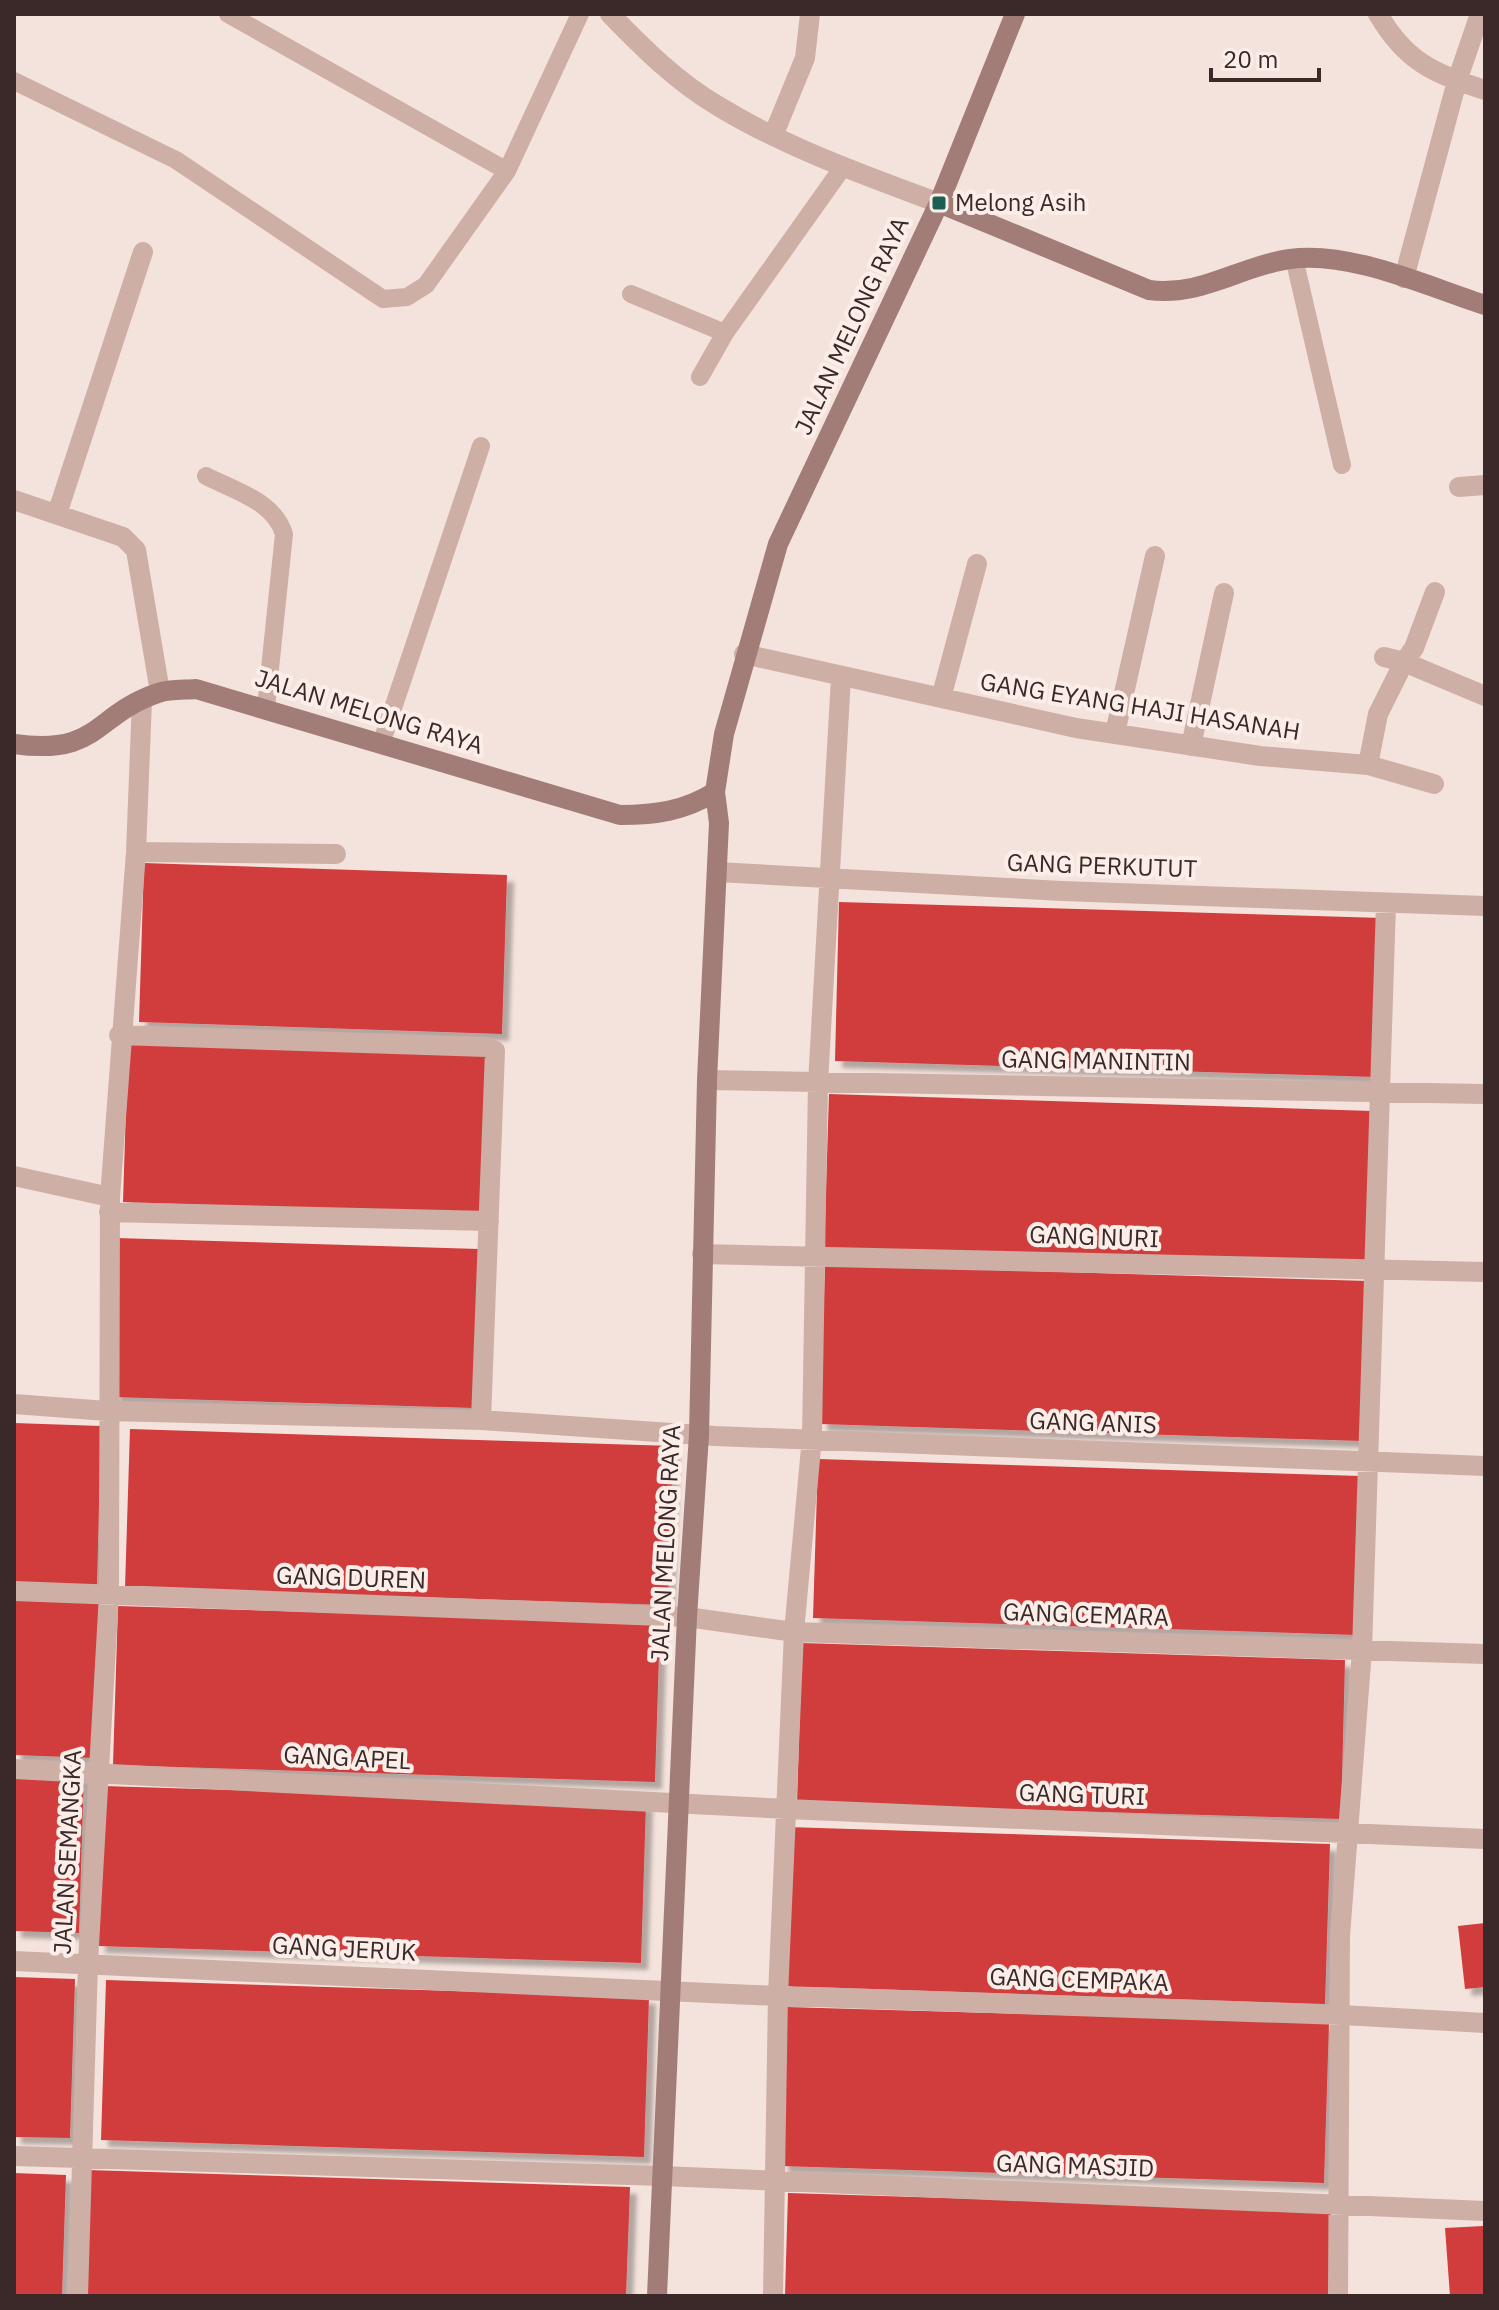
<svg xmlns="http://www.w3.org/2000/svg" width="1499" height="2310" font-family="'IBM Plex Sans',sans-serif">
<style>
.building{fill:#d13d3e;filter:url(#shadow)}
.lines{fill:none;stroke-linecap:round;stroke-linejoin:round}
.lane{stroke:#ceafa6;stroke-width:18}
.street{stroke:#ceafa6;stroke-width:20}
.secondary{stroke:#a27c77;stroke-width:20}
.poi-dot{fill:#195f53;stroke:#fbeee9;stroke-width:3}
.labels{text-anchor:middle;stroke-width:8;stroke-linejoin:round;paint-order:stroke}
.poi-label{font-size:24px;fill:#3a2928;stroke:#fbeee9;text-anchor:start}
.street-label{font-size:24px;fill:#3a2928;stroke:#fbeee9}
</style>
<defs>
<filter id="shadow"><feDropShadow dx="7" dy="7" stdDeviation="2" flood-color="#0004"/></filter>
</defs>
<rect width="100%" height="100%" fill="#f4e3dc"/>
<!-- building -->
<path class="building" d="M144,863L507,875L502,1034L139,1022Z
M839,902L1383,918L1377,1077L835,1061Z
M128,1043L490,1054L486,1214L123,1202Z
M829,1094L1372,1111L1367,1270L824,1253Z
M116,1238L479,1249L474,1408L112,1397Z
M825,1265L1368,1281L1363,1441L820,1424Z
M14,1423L101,1426L97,1585L14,1583Z
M130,1429L673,1446L668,1605L125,1588Z
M818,1459L1360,1476L1356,1635L813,1618Z
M14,1595L99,1598L94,1758L14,1755Z
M118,1606L660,1623L655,1782L113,1765Z
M802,1643L1345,1660L1341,1819L797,1803Z
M14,1771L84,1774L79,1933L14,1931Z
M103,1786L646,1803L641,1963L98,1946Z
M787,1827L1330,1844L1325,2004L782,1986Z
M1485,1923V1987L1465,1989L1458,1926Z
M14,1977L75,1979L70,2138L14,2137Z
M106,1980L649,1997L644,2157L101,2140Z
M787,2007L1329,2023L1324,2183L781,2166Z
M87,2170L630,2187L626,2296H83Z
M14,2173L66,2175L62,2296H14Z
M788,2193L1331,2210L1328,2296H785Z
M1483,2226L1485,2296H1450L1445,2228Z"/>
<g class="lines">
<!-- lane -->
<path class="lane" d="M228,14L507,171
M14,81L176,160L383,299L407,297L426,285L507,171L580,14
M1294,258L1342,465
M631,294L725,333
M700,377L725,333L843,167
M206,476C235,491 274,501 284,534L266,707
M381,744L481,446"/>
<!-- street -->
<path class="street" d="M610,14C643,48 677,82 718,106C787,148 864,175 939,203
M1378,14C1406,62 1433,73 1485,90
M773,136L805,58L810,14
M1404,278L1457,81L1480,14
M1459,487L1485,485
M14,500L123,537L136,550L160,692
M57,514L143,252
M744,654L1076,728L1260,756L1368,765L1434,784
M1384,657L1404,662L1414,648L1435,592
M941,698L977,564
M1115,733L1155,556
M1191,746L1224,593
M1368,765L1378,714L1404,662L1485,696
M136,852L336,854
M717,872L1062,891L1485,906
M119,1035L487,1047L495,1051L481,1420
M707,1080L1485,1094
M14,1176L110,1197
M109,1212L489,1221
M702,1254L1485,1272
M14,1404L107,1411L481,1420L715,1436L1485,1466
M14,1591L687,1617L794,1632L1485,1654
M14,1769L787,1809L1485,1839
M14,1961L753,1995L1342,2015L1485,2023
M14,2156L662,2176L1485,2211
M78,2296L88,1963L109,1594L110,1197L136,852L142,700
M773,2296L778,1995L794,1632L812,1437L818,1083L841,677
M1338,2296L1340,1936L1362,1650L1386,904"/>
<!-- secondary -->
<path class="secondary" d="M939,203L1149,290C1201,297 1240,266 1290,259C1349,250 1429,287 1485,305
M14,744C100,756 93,715 158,693C169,689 184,690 196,689L620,815C656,815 684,811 715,792
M657,2296L687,1617L699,1435L707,1080L719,823L715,792L724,734L778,544L939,203L1015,14"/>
</g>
<!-- markers -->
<rect class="poi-dot" x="931" y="195" width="16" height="16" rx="4"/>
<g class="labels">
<!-- poi labels -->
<g class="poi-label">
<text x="955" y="211">Melong Asih</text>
</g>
<!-- street labels -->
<g class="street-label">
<text transform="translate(852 326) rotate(-65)" y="8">JALAN MELONG RAYA</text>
<text transform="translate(1140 707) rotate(9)" y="8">GANG EYANG HAJI HASANAH</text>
<text transform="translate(369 712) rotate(17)" y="8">JALAN MELONG RAYA</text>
<text transform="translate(1102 866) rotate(2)" y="8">GANG PERKUTUT</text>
<text transform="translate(1096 1061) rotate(1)" y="8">GANG MANINTIN</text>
<text transform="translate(1094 1237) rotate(2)" y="8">GANG NURI</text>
<text transform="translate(1093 1423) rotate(2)" y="8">GANG ANIS</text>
<text transform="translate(666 1543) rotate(-87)" y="8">JALAN MELONG RAYA</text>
<text transform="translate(351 1578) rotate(2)" y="8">GANG DUREN</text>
<text transform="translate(1086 1615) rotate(2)" y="8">GANG CEMARA</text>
<text transform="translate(347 1758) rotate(3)" y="8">GANG APEL</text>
<text transform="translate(1082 1795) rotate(2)" y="8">GANG TURI</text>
<text transform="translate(68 1852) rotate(-87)" y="8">JALAN SEMANGKA</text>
<text transform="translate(344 1949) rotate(3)" y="8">GANG JERUK</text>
<text transform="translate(1079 1980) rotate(2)" y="8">GANG CEMPAKA</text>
<text transform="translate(1075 2166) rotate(2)" y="8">GANG MASJID</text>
</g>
</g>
<!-- border -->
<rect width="1499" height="2310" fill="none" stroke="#3a2928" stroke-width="32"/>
<!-- scale -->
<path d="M1211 68v12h108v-12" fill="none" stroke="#3a2928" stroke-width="4"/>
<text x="1223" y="68" font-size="24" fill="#3a2928" stroke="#fbeee9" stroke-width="6" paint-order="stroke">20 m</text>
</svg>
